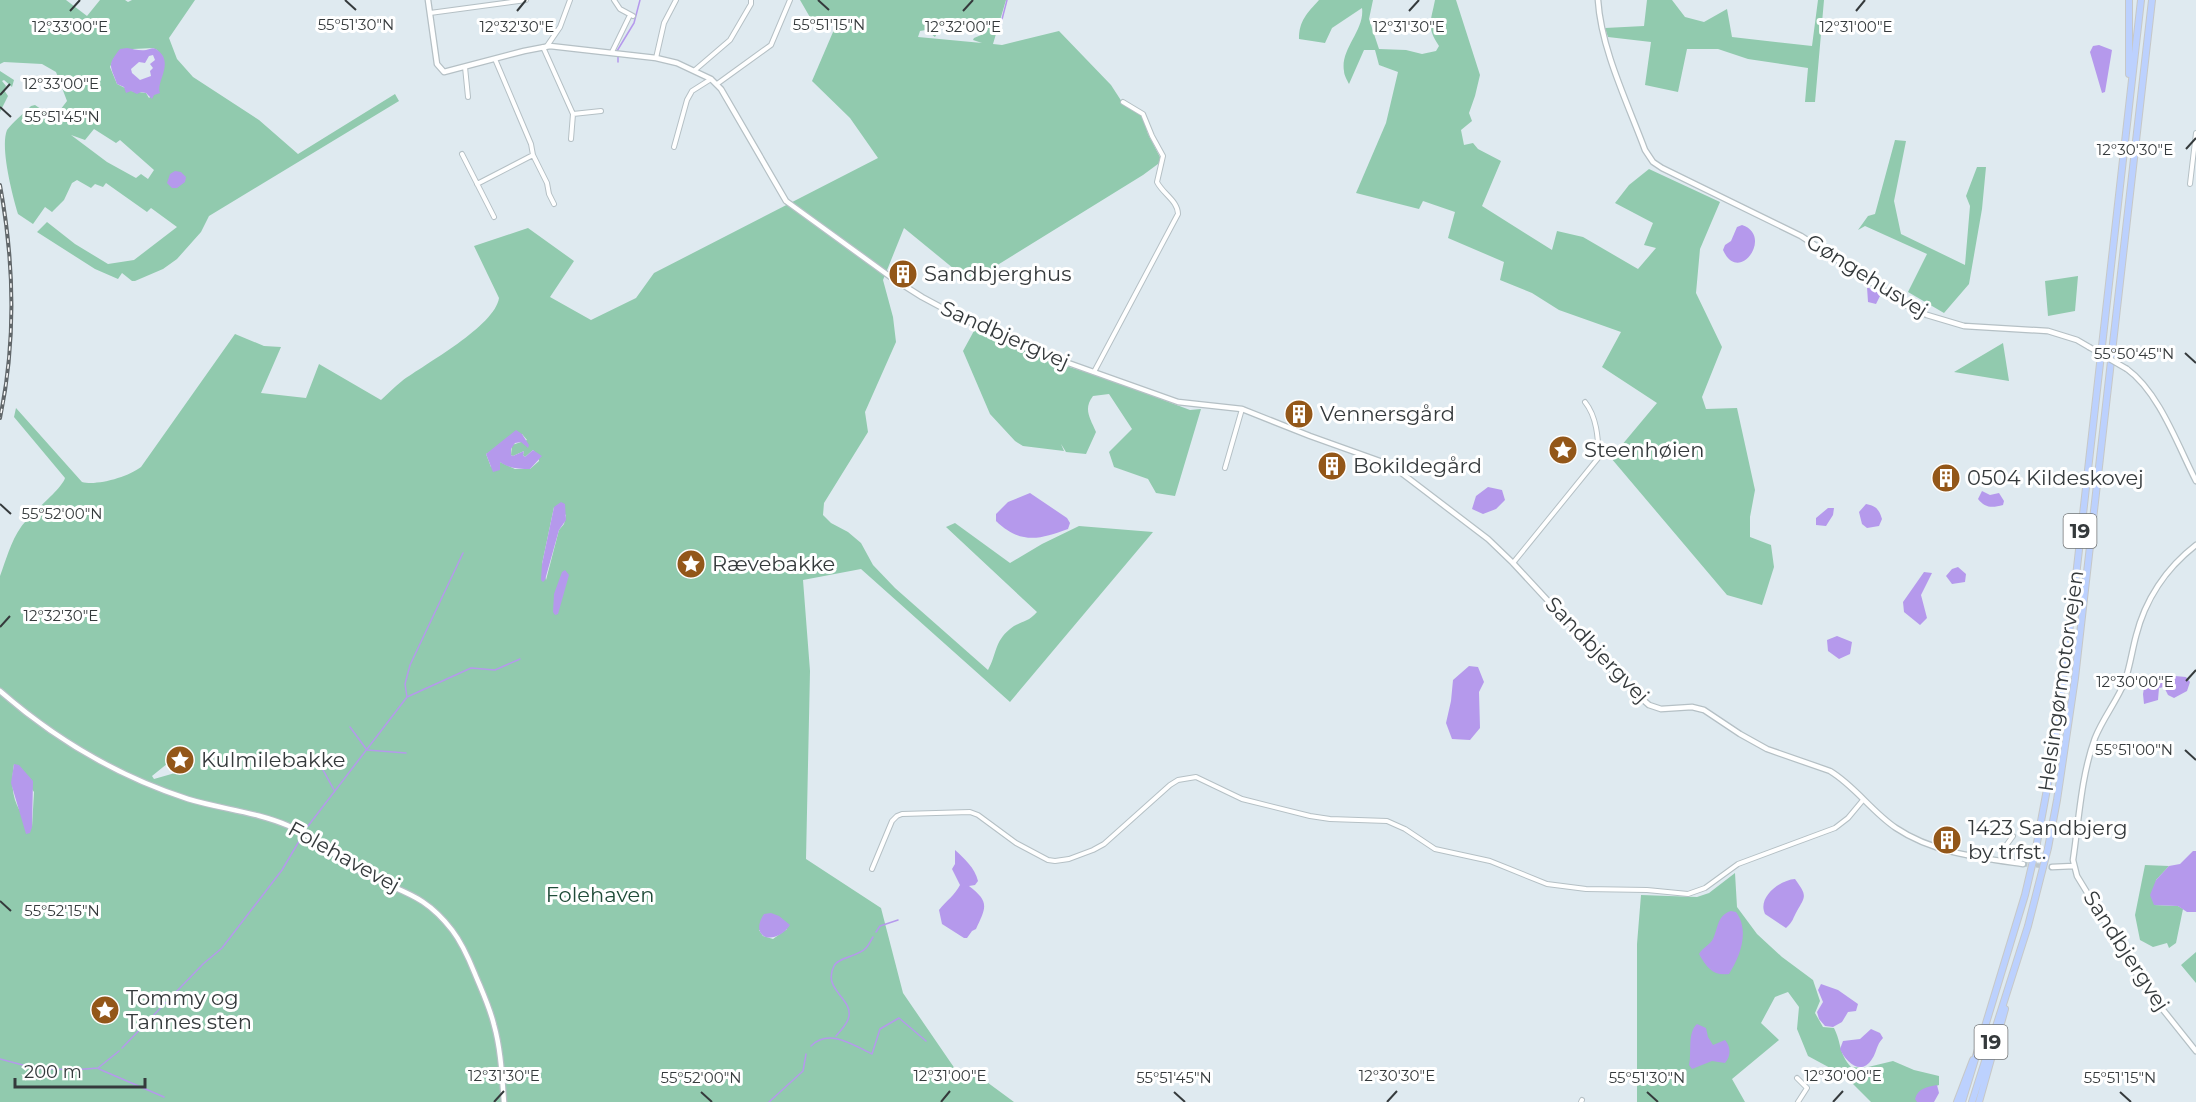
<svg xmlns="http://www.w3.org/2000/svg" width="2196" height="1102" font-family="Montserrat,sans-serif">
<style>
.green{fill:#91caae;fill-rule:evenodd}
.water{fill:#b599ec;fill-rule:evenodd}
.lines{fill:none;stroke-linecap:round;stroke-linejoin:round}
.stream{stroke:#b599ec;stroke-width:1.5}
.tertiary-tunnel{stroke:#bdc7cc;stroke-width:4.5;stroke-dasharray:4.5 2;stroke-linecap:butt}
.minor-casing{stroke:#b5c0c5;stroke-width:6}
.tertiary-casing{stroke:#b5c0c5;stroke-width:7}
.motorway-casing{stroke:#c6c8c8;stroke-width:8}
.minor{stroke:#fff;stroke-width:4}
.tertiary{stroke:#fff;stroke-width:4.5}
.motorway{stroke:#bcd1fe;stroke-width:6}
.rail-casing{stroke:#61676a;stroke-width:4}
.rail{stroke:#fff;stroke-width:1.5;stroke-dasharray:4.5;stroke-linecap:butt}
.tertiary-bridge-casing{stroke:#b5c0c5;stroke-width:7;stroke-linecap:butt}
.tertiary-bridge{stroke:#fff;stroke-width:4.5}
.ticks{fill:none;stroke:#353a3c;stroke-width:2}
.labels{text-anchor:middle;stroke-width:6;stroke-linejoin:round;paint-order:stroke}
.shield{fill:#fff;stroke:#727576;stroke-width:1.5}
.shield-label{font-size:20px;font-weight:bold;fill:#353a3c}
.poi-label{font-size:21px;fill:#353a3c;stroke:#fff;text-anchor:start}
.street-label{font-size:21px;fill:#353a3c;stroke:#fff}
.park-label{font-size:21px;fill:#204c39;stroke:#fff}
.ticks-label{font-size:15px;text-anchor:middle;fill:#353a3c;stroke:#fff;stroke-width:6;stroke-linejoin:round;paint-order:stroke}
</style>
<rect width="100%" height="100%" fill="#dfeaf0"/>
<!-- green -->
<path class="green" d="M0,0H66L87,16L100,0H125L128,2L132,0H195L169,38L177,59L193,77L259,120L298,154L395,94L399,101L209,216L201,232L177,259L163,269L135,281H132L122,273L118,279L95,269L37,232L47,222L75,244L108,264L134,260L177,227L151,208L147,212L106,183L103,187L95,184L91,188L77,180L72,183L64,200L52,212L45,207L33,224L18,214C12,194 0,147 7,130C13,122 23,114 31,106L35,105L54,118L67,101L56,72L42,64L4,62L0,64ZM153,48L157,50L164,62L158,89L149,98L146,93L131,91L117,84L110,67L114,58L133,49ZM94,129L116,143L120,140L154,170L148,179L141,174L136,178L107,162L71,135L85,140Z
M800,0H1006L993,44L1002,45L1059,31L1111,85L1122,102L1142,115L1148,134L1162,161L1143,175L970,282L904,228L883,280L893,317L896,342L865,412L868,432L824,503L823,515L831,523L848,532L861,543L873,565L895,588L988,670C997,654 994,642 1010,629C1019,621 1028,623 1037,612L946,527L955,523L1010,563L1042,544L1079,526L1153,532L1010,702L861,569L803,580L810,671L806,859L881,908L903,993L964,1082L976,1074L1014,1102H0V576C6,560 11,541 21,527C30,514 62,489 65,478L14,417L16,408L82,482C97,486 128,477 141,467L235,334L264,346L281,347L261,393L306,398L319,364L381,400C388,394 394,387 402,381C425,364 495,326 499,298L474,246L528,228L574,261L550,297L591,320L636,298L654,273L878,158L850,118L812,81L839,18L811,19ZM945,21L947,24L945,32C959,39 970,27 982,21L986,22L988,29L986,33L974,38L973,40L982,43L918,37L920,31L926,30L935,37L943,22ZM522,434L527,440L512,445L511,455L513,456L524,451L523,455L525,457L533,450L538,455L539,461L530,469H515L500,462V464L491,467L486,454ZM554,507L566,515L564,524L559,530L546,580L542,564ZM173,759L182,767L175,773L154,779L152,776ZM14,764L34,792L32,827C13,806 10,791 14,764ZM787,929L773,939L763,936L759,930Z
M1319,0H1373L1369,19L1379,49L1406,50L1422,54L1436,51L1439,46C1426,27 1431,21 1435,0H1456L1480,75L1475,96L1469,113L1472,121L1461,130L1464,145L1473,143L1478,149L1501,161L1482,206L1552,250L1557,231L1583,237L1638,269L1656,248L1644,245L1653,223L1615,203L1629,185L1649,169L1720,202L1700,249L1696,293L1722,347L1702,397L1706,409L1737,408L1755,490L1750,517V537L1771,545L1774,567L1762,605L1727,595L1611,458L1657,403L1602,367L1621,332L1559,310L1532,293L1500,280L1504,262L1448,238L1455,212L1423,201L1419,209L1356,193L1386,123L1398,72L1379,65L1375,50H1364L1349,84C1347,80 1344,75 1344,71C1340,49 1365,30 1362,8L1332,28L1325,43L1299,39C1299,21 1307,13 1319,0Z
M1647,0H1672L1685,17L1704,22L1727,9L1732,37L1812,46L1818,0H1824L1815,102H1805L1808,68L1748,59L1718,49H1687L1678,92L1645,85L1651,42L1608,37L1605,28L1644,26Z
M0,71L14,80L12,87L4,80L2,81L6,86L4,90L8,96L0,112Z
M1895,140L1906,141L1894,201L1901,234L1965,265L1970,206L1966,196L1977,167H1986L1982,209L1969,284L1944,313L1908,292L1927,254L1865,226L1858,230L1868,216L1875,214Z
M2078,276L2075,311L2048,316L2045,281Z
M975,329L1053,362L1105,378L1190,410L1201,409L1175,496L1156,493L1148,479L1114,467L1109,452L1132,429L1109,394L1093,396C1083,409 1090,418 1096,432L1086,454L1066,452L1061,444L1064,451L1023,446L1015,441L990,414L963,351Z
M2003,343L2009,381L1954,372Z
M2145,865L2169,866L2156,880L2154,905L2178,906L2183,909L2176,943L2169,948L2167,943L2153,947L2140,940L2135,915Z
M1735,873L1737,907L1757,934L1782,957L1813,980L1820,1001L1815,1013L1823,1027L1834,1028C1842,1044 1838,1052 1851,1067L1864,1068L1893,1061L1914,1070L1939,1076V1085L1921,1091L1917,1102H1871L1845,1076L1808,1056L1797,1029L1799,1007L1788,992L1775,997L1761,1023L1779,1040L1732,1079L1745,1102H1637V944L1641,895L1697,897L1709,893Z
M2196,952V983L2181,965Z"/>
<!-- water -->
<path class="water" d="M2099,45L2112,50L2105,92L2102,93L2090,52L2093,46Z
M127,48C134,49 139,51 146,50C150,49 152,47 156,49C176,62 155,82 160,93L154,95L152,99L146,93L141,92L137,94L131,91L126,93L124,87L117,84C111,66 106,66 120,49ZM153,55L155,60L150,64L153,68L150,71L151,76L140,80L132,73L131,69L139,62L145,63L149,56Z
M175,171L181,172L186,177L185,182L177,188H172L167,183L170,174Z
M1742,225C1774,235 1739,286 1723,250L1725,245L1731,241L1737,227Z
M1867,287L1881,294L1876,304L1868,302Z
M516,430L522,434L529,445L528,448L521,442L515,443L511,449V455L513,456L524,451L523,455L525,457L533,450L542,456L530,469C519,469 508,468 500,462V470L493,472L486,454Z
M1488,487L1502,490L1505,500L1496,509L1483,514L1472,509L1476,496Z
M1982,491L1990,495L1999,493L2004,501L2003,505C1992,508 1985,508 1978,499Z
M1030,493L1067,518L1070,523L1068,529C1039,540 1020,544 996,521V514L1008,502Z
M561,502L565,504L566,520L559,530L545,580L543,582L541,580L542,564L554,507Z
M1866,504C1876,506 1879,509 1882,519L1879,526L1867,528L1862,524L1859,512Z
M1828,508H1834L1833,515L1826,526L1816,525V518Z
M1958,567L1966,574L1965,582L1952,584L1946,576L1952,569Z
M565,570L569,575L558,614L555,615L553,612L554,594L562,572Z
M1924,572L1932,573L1921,595L1927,618L1920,625L1904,612L1903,602Z
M1837,636L1852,642L1850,654L1839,659L1828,651L1827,640Z
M1469,666L1478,667L1484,682L1479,692L1480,728L1470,740L1452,739L1446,723L1451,701L1453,680Z
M2175,676L2186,677L2190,682L2187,691L2174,698L2168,695L2164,687L2159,688L2158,700L2144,704L2143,694L2145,682L2157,683Z
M14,764L19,765L33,781L32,827L30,833L26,834L11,783Z
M955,850C964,858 975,868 978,881L975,885L969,886C990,902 986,907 976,929L972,931L967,938H964L942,924L939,910C946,901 955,895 960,885L952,869L955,864Z
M2193,851H2196V912H2187L2178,906L2154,905L2150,895L2156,880L2169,866L2180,864Z
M1795,879C1807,896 1806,895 1797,911C1793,918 1793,922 1786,928L1765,914C1757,897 1780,880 1795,879Z
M1731,911L1736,912C1750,931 1740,957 1729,974C1713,976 1707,968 1699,954C1702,948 1710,945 1713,939C1718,929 1717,915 1731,911Z
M771,913L779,916L790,925C775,947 748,938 764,914Z
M1821,984L1838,990L1858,1004L1856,1011L1848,1012L1842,1022L1833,1027L1825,1026L1819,1019L1817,1012L1823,1002L1818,990Z
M1697,1024L1706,1028L1708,1037L1713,1045L1725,1040C1731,1047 1731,1056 1725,1063L1712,1061L1692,1069L1689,1065C1692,1052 1687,1033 1697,1024Z
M1871,1029L1880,1033L1883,1038C1876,1045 1877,1052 1872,1059C1861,1077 1845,1061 1840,1049L1843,1041L1860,1039Z
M1937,1085L1939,1093L1934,1102H1917L1915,1099C1918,1088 1927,1087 1937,1085Z"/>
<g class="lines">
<!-- stream -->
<path class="stream" d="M1000,27L1007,0
M617,51L634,23L640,0
M618,62V55
M407,697L405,684L410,665L463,553
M350,727L367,750L406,753
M316,757L334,790
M308,826L407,697L471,668L495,670L520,659
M876,932L880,926L898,920
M836,1036C841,1030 848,1024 849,1016C852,998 822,989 834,966C837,958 859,956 866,948C869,945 871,940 873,937
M811,1046C829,1028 853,1045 872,1054L880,1029L899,1018L926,1041
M122,1048L203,964L222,948L282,870L301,838
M0,1059L34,1068L73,1070L98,1068L119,1051
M99,1069L164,1097
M769,1102L803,1071L806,1054"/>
<!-- tertiary-tunnel -->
<path class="tertiary-tunnel" d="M2023,864L2052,867"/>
<!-- minor casing -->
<g class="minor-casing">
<path id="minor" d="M614,0L620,9L633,16
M430,13L526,0
M547,46L560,27L570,0
M543,47L573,114L601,111
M612,52L630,15
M656,58L664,23L676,0
M465,67L468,97
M695,70L730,40L751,4V0
M717,84L771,45L790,0
M571,139L573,114
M674,147L687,100L692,91L711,79
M462,154L494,217
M533,155L547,183L549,194L554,204
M477,184L533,155L531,144L495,59
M2190,184L2196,133
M1094,372L1178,214C1178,201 1163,194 1157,182L1163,156L1152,136L1143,114L1123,102
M1225,468L1242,409
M1513,563L1599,457C1598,438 1597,417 1585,402
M2002,861L2005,847L2013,836
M872,869L892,821L897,816L902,814L970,812L978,815L1016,843L1048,860L1055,861L1069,859L1093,850L1104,844L1170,785L1178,780L1196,777L1242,799L1310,816L1330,819L1387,821L1405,829L1435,849L1490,861L1547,884L1586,889L1647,890L1688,894L1705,888L1738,864L1835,828L1848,818L1863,800
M1797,1078L1807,1088L1798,1102
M1581,1102L1582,1100"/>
</g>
<!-- tertiary casing -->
<g class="tertiary-casing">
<path id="tertiary" d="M428,0L437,64L444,72L524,51L550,46L656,58L677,63L711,79L721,89L786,201L892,278L922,297L963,319L1029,349L1178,402L1242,409L1310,436L1391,465L1488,539L1513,563L1624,683L1649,705L1661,709L1692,707L1704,710L1740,734L1767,749L1830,771C1855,786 1872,812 1896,828C1933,853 1981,858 2023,864
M1598,0C1601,49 1628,104 1645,150L1653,162L1662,168L1801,236L1906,305L1927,315L1964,326L2048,331L2077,340L2089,347
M2127,369C2159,392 2178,446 2196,481
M2196,545C2166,568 2145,600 2136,636C2132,651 2130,666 2125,681C2117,701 2103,718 2095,738C2081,776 2079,820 2073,860L2077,876L2144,986L2196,1051
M0,691C56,740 117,776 188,799C221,809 257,812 289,826C316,837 336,859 362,872C400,893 423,892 452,930C462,943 469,959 475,974C482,991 490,1008 494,1025C501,1050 502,1077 504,1102
M2052,867L2074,866"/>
</g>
<!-- motorway casing -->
<g class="motorway-casing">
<path id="motorway" d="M2129,74V0
M1957,1102L1973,1060
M1962,1102L2025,895L2036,848L2053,757L2074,594L2141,0
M1972,1102L2028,926L2048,848L2057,800L2075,678L2152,0
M1979,1102L2005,1009"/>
</g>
<!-- minor -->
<use href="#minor" class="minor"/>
<!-- tertiary -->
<use href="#tertiary" class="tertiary"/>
<!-- motorway -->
<use href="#motorway" class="motorway"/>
<!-- rail casing -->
<g class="rail-casing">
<path id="rail" d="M0,185C14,261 16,342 0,418"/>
</g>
<!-- rail -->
<use href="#rail" class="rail"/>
<!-- tertiary-bridge casing -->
<g class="tertiary-bridge-casing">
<path id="tertiary-bridge" d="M2089,347L2127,369"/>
</g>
<!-- tertiary-bridge -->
<use href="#tertiary-bridge" class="tertiary-bridge"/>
</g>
<!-- ticks -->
<path class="ticks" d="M345,0L356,10M818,0L829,10M70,11L80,0M517,11L526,0M963,11L973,0M1409,11L1419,0M1856,11L1865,0M0,95L10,84M0,107L11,117M2186,149L2196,138M2185,353L2196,363M0,504L11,514M0,627L10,616M2186,681L2196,670M2185,750L2196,760M0,901L11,911M701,1092L712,1102M1174,1092L1185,1102M1647,1092L1658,1102M2120,1092L2131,1102M494,1102L504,1091M941,1102L950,1091M1387,1102L1397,1091M1833,1102L1843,1091"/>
<!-- icons -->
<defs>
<g id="building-disc" transform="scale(1.5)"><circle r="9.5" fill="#935719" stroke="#fff"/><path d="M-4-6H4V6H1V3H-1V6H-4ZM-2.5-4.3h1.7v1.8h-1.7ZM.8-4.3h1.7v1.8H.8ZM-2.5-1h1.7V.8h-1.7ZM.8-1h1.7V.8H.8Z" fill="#fff"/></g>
<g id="sight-disc" transform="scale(1.5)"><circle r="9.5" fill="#935719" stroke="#fff"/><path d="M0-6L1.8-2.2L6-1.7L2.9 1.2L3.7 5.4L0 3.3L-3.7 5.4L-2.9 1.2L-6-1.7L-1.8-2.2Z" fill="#fff"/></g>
</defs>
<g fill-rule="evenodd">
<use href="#building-disc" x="903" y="274"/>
<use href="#building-disc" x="1299" y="414"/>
<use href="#sight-disc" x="1563" y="450"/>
<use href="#building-disc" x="1332" y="466"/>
<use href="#building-disc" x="1946" y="478"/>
<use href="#sight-disc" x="691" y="564"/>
<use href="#sight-disc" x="180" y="760"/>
<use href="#building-disc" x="1947" y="840"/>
<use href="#sight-disc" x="105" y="1010"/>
</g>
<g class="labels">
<!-- shield labels -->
<g class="shield">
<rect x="2063.5" y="514" width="33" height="34" rx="4.5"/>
<rect x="1974.5" y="1025" width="33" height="34" rx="4.5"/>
</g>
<g class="shield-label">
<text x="2080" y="538">19</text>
<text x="1991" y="1049">19</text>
</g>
<!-- poi labels -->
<g class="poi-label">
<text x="924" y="281">Sandbjerghus</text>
<text x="1320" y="421">Vennersgård</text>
<text x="1584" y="457">Steenhøien</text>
<text x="1353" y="473">Bokildegård</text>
<text x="1967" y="485">0504 Kildeskovej</text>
<text x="712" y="571">Rævebakke</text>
<text x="201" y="767">Kulmilebakke</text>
<text x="1968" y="835">1423 Sandbjerg<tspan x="1968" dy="24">by trfst.</tspan></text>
<text x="126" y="1005">Tommy og<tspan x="126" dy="24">Tannes sten</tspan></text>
</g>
<!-- street labels -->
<g class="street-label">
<text transform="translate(1867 276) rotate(32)" y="7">Gøngehusvej</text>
<text transform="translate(1005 335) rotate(24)" y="7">Sandbjergvej</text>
<text transform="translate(1597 650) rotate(46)" y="7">Sandbjergvej</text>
<text transform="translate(2061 681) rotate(-82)" y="7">Helsingørmotorvejen</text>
<text transform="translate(344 857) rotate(29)" y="7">Folehavevej</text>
<text transform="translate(2126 951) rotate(57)" y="7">Sandbjergvej</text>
</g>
<!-- park labels -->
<g class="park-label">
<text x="600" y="902">Folehaven</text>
</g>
</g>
<g class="ticks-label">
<text x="356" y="30">55°51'30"N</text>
<text x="829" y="30">55°51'15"N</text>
<text x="70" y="32">12°33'00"E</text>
<text x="517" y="32">12°32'30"E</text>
<text x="963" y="32">12°32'00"E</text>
<text x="1409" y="32">12°31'30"E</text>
<text x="1856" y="32">12°31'00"E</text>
<text x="61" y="89">12°33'00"E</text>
<text x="62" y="122">55°51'45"N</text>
<text x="2135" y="155">12°30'30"E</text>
<text x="2134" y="359">55°50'45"N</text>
<text x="62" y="519">55°52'00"N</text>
<text x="61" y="621">12°32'30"E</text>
<text x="2135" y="687">12°30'00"E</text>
<text x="2134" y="755">55°51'00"N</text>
<text x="62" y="916">55°52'15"N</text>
<text x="504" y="1081">12°31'30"E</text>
<text x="950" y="1081">12°31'00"E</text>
<text x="1397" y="1081">12°30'30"E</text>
<text x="1843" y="1081">12°30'00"E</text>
<text x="701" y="1083">55°52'00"N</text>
<text x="1174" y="1083">55°51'45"N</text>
<text x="1647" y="1083">55°51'30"N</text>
<text x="2120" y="1083">55°51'15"N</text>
</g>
<!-- scale -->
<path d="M15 1078v9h130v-9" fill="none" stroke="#353a3c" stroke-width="3"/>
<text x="24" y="1078" font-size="18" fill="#353a3c" stroke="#ffffff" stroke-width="4.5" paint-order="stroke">200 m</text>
</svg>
